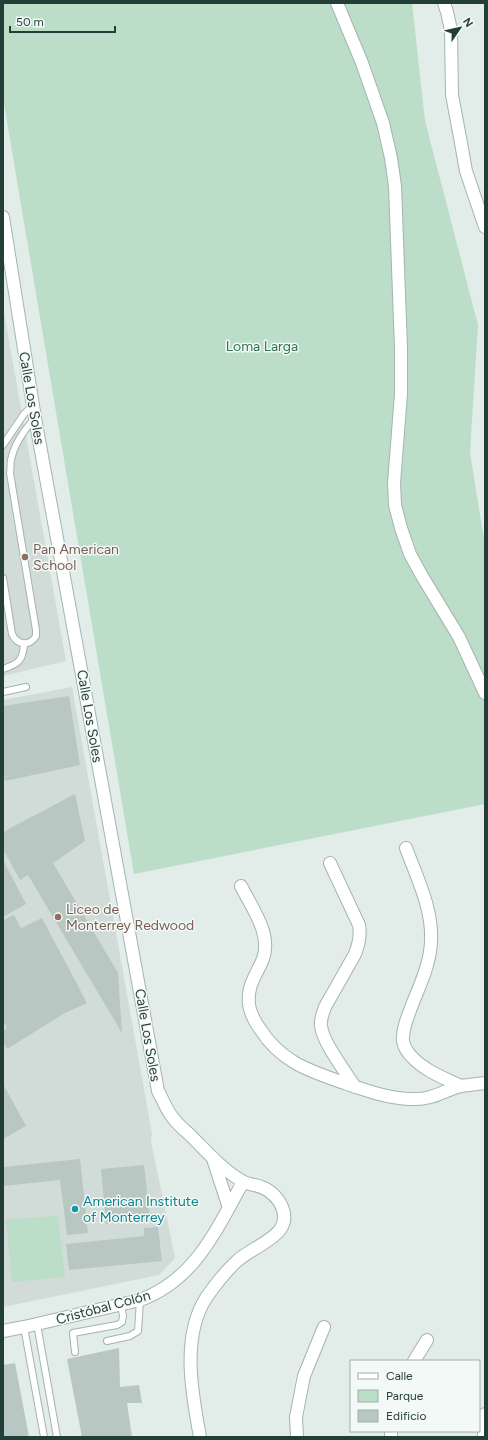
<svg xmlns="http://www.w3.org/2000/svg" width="488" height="1440" font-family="Figtree,sans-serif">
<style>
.built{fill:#d1dcd8}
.green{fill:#bcddc8}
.building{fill:#b8c7c2}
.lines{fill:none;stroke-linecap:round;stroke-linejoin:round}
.service-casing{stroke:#a5b4b1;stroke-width:8}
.minor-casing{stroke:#a5b4b1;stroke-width:14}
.service{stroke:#fff;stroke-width:6}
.minor{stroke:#fff;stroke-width:12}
.education-dot{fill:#8d6e63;stroke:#f3f9f6;stroke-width:1.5}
.culture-dot{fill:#0f9aa8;stroke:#f3f9f6;stroke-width:1.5}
.labels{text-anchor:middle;stroke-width:3;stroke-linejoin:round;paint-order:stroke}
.park-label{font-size:14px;fill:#2d744f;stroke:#f3f9f6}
.street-label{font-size:14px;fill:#233d39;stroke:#f3f9f6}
.education-label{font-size:14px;fill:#785e54;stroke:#f3f9f6;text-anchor:start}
.culture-label{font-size:14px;fill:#0d838f;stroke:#f3f9f6;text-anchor:start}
</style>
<rect width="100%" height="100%" fill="#e2ece9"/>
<!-- built -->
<path class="built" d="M3,307L66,661L3,676Z
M72,687L152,1134L151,1141L175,1258L159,1275L3,1307V700Z"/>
<!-- green -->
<path class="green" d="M3,3H412L425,121L478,325L470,453L485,546V804L134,874L3,98Z
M58,1216L65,1277L12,1282L6,1219Z"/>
<!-- building -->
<path class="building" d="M69,696L80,765L5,781L3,769V706Z
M75,794L85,841L53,863L118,973L122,1033L28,875L20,880L3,849V832Z
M3,860L26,904L3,917Z
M14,915L21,928L42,918L87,1003L65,1013L7,1049L3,1042V1031L7,1028L3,1020V920Z
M3,1084L26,1126L3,1139Z
M80,1159L88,1233L67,1235L60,1180L3,1186V1167Z
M144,1165L150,1219L106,1224L101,1169Z
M158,1227L162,1261L69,1270L66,1244L144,1236V1228Z
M119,1348L120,1387L139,1385L142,1403H127L132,1437H82L67,1359Z
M15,1363L29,1437H3V1365Z"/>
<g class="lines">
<!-- service casing -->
<g class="service-casing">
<path id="service" d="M3,445L24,414L33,405
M3,578L12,634C17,645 29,647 36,636V630L10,473C11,469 10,464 11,460C14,445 25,429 35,418
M3,669C18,664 23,661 24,644
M3,692L26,687
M37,1324L57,1437
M24,1327L44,1437
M107,1341L130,1336L138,1331L140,1300
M75,1352L73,1333L117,1325L122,1322L123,1316L121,1305"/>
</g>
<!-- minor casing -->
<g class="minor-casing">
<path id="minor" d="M337,3L362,63L383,123L391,158L395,186L401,348V394L394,483L395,505L401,528L410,554L422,576L459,637L485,693
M444,3L447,12L451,30L452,95L459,132L466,171L485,227
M3,217L35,418L158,1091C163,1100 167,1111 173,1118C178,1125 186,1131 192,1137C208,1153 223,1170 242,1181C245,1183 250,1184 254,1185C265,1187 274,1193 280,1203C298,1235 255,1244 237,1261C226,1271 215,1285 206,1298C181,1337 192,1394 200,1437
M406,848C417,878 433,909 431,942C430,964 420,985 412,1005C408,1016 402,1029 403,1041C404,1047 407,1052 412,1057C425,1071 444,1078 461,1086
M330,863L359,925C361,936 359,944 355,954L325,1007C323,1013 320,1019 321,1026C323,1043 345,1071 355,1087
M241,886C252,908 272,934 263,959C256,976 247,985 249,1004C250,1013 255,1022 260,1029C282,1063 310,1071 347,1084C368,1091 390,1099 412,1099C433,1100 442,1091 461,1086C469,1085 477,1084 485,1083
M213,1159L229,1208
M3,1331L24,1327L140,1300C195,1280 216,1230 243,1182
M414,1361L427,1340
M297,1437L296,1417L304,1376L324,1327
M391,1437V1431
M484,1437L485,1414"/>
</g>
<!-- service -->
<use href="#service" class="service"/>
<!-- minor -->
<use href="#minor" class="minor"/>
</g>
<!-- markers -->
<g class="education-dot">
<circle cx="25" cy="557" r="4"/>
<circle cx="58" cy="917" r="4"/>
</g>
<circle class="culture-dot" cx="75" cy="1209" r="4"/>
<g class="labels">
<!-- park labels -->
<g class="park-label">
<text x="262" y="351">Loma Larga</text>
</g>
<!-- street labels -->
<g class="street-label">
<text transform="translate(32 398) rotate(80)" y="5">Calle Los Soles</text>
<text transform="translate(90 716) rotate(80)" y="5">Calle Los Soles</text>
<text transform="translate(148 1035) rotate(80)" y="5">Calle Los Soles</text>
<text transform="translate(103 1307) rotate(-15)" y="5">Cristóbal Colón</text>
</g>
<!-- education labels -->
<g class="education-label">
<text x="33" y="554">Pan American<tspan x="33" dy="16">School</tspan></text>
<text x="66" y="914">Liceo de<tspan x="66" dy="16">Monterrey Redwood</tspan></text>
</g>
<!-- culture labels -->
<g class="culture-label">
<text x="83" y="1206">American Institute<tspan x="83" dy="16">of Monterrey</tspan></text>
</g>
</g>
<!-- border -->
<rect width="488" height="1440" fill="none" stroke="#233d39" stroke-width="8"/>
<!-- legend -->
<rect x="350" y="1360" width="130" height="72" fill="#f3f9f6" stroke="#a0aeaa"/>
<rect x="358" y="1373" width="20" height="6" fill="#ffffff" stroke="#a0aeaa"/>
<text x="386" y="1380" font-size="12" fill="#233d39">Calle</text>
<rect x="358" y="1390" width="20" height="12" fill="#bcddc8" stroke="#a0aeaa"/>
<text x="386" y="1400" font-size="12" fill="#233d39">Parque</text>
<rect x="358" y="1410" width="20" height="12" fill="#b8c7c2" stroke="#a0aeaa"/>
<text x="386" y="1420" font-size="12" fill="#233d39">Edificio</text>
<!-- north arrow -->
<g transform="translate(460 28) rotate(56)" stroke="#f3f9f6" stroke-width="3" paint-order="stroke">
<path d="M0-3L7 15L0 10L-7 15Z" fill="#233d39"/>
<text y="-6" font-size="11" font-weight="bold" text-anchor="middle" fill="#233d39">N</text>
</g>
<!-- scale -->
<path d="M10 26v6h105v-6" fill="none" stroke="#233d39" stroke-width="2"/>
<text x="16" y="26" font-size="12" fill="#233d39" stroke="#f3f9f6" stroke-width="3" paint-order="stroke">50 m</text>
</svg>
